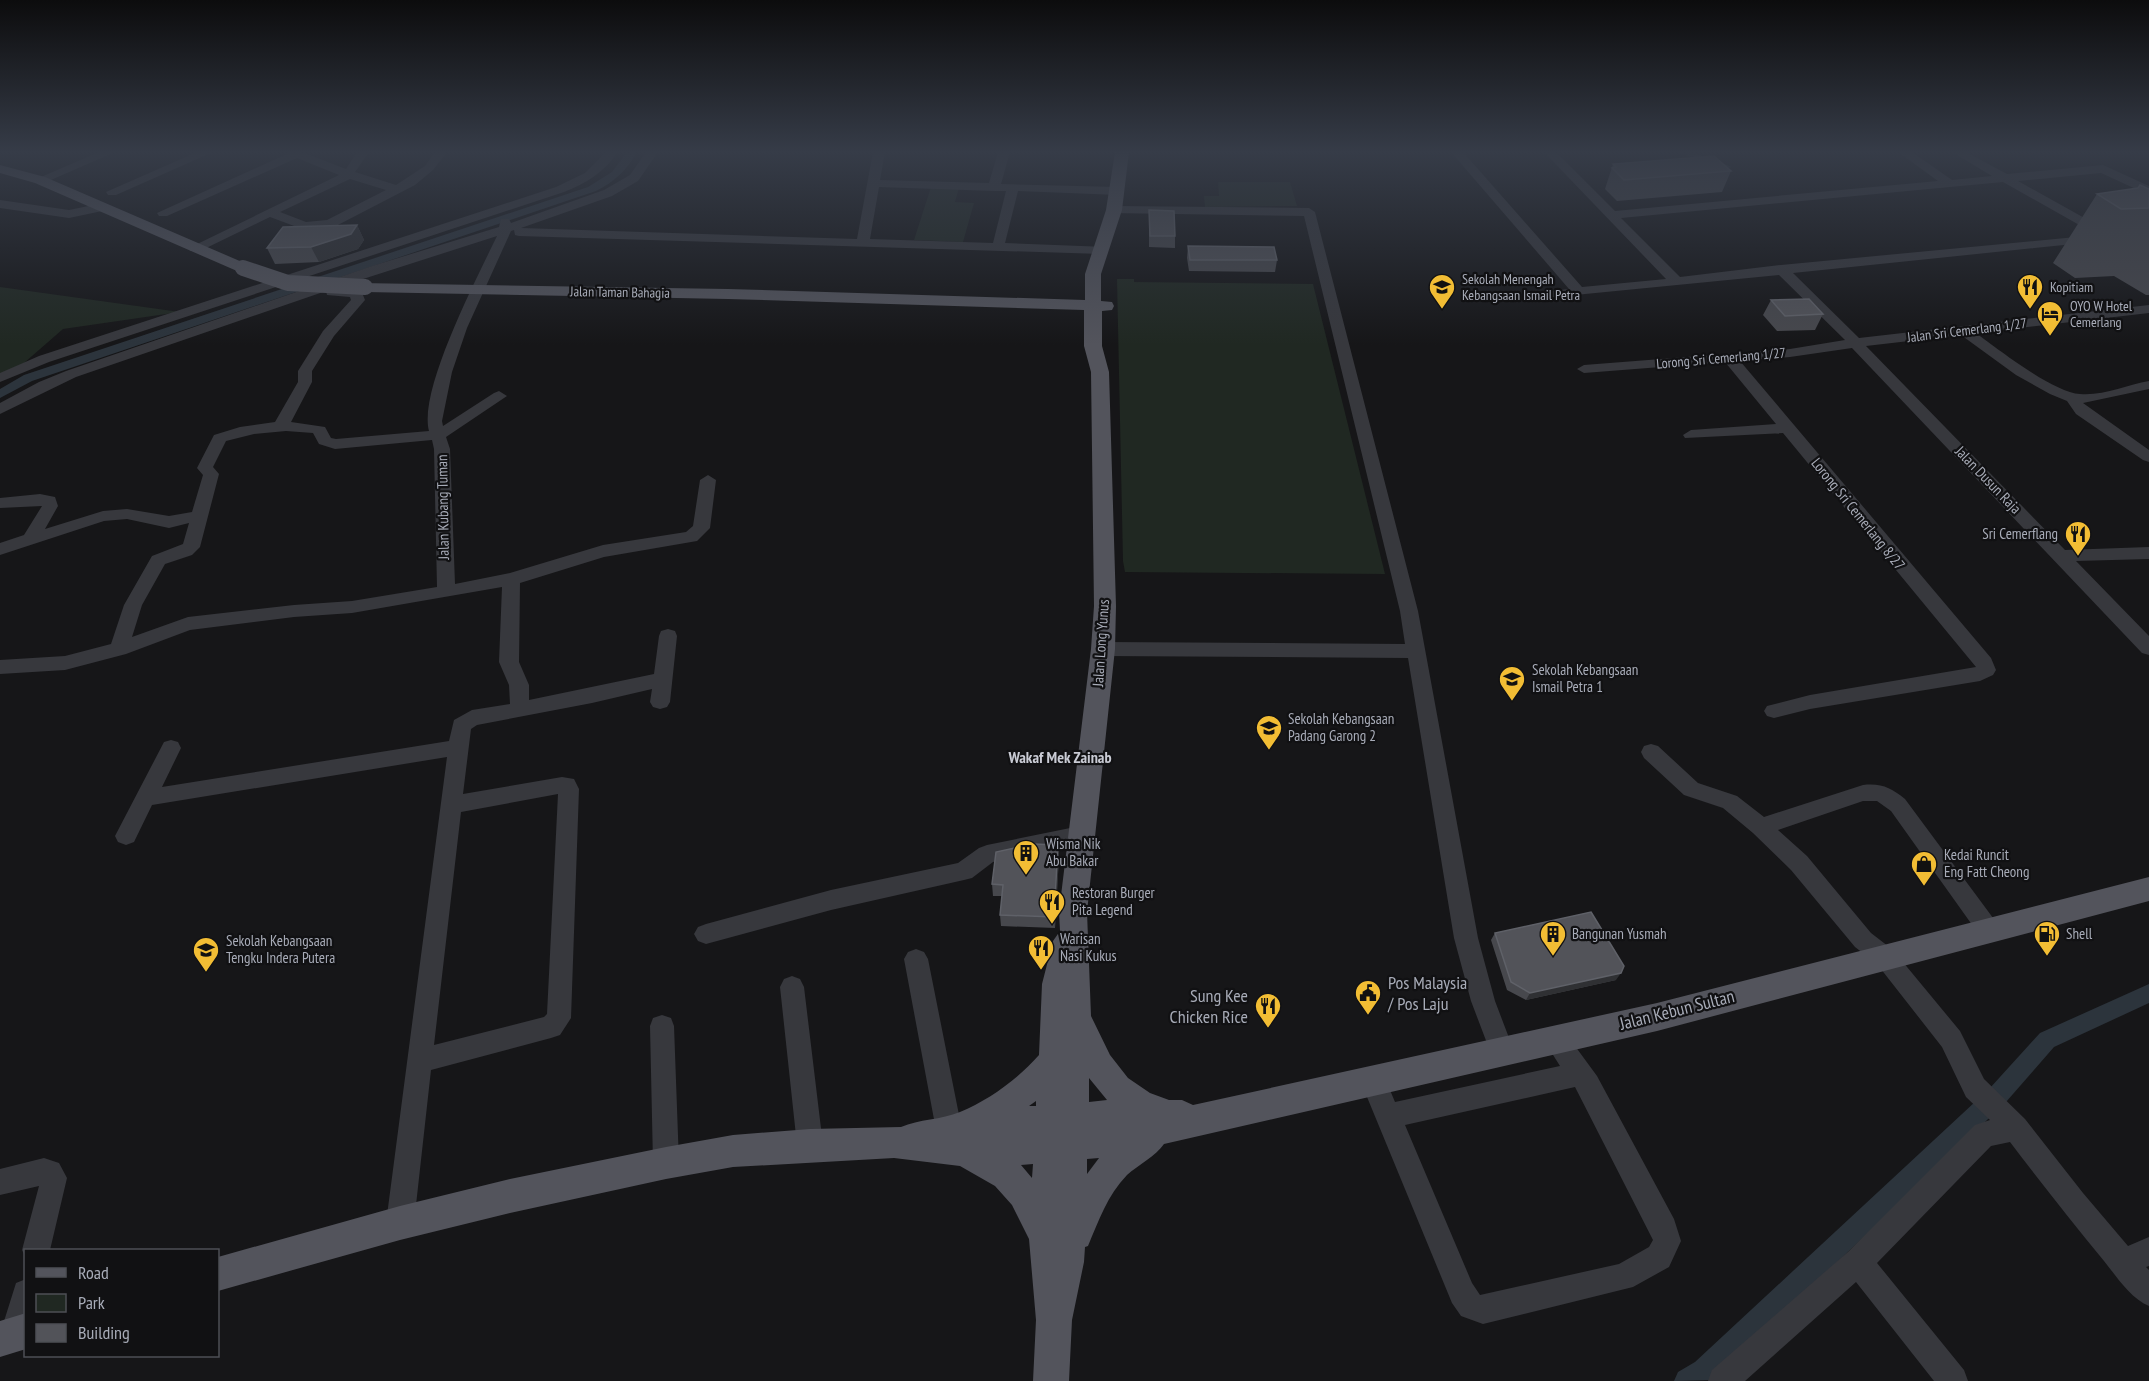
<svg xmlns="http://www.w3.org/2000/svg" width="2149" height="1381" font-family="'PT Sans Narrow',sans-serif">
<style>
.green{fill:#202822}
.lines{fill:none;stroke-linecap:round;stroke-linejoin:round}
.canal{fill:#2c343c;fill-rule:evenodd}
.minor{fill:#37383d;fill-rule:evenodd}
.major{fill:#53545c;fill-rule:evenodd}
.major-bridge{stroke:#53545c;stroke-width:16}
.wall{fill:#47484d}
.shaded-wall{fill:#2f3033}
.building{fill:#525359;stroke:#5f6168;stroke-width:1.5}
.labels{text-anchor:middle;stroke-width:4.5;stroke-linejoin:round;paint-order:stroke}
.far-poi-label{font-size:14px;fill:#a8acb8;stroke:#111113;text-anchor:start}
.far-street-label{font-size:14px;fill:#a8acb8;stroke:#111113}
.street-label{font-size:15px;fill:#a8acb8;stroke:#111113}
.poi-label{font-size:15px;fill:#a8acb8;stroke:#111113;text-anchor:start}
.neighbourhood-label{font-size:16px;font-weight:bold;fill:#c9cbd4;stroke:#111113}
.near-poi-label{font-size:18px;fill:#a8acb8;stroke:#111113;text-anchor:start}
.near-street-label{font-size:18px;fill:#a8acb8;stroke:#111113}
</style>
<rect width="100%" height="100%" fill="#161618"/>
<!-- green -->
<path class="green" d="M1218,182H1290L1297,206L1205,207L1204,196H1219Z
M931,187L959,188L955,202L974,203L963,242L914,240Z
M1117,279H1134V282L1313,284L1385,574L1125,572L1123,561Z
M0,287L180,312L63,329L24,363L0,374Z"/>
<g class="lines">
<!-- canal -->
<path class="canal" d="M627,152H637C627,170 614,182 596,191L32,381L0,398V389L24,375L588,187L612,172Z
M1677,152H1691L1732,167L1723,169Z
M2149,984V1003L2054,1047L2006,1102L1713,1380L1674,1381L1678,1372L1695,1362L1990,1088L2040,1033Z"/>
<!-- minor -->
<path class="minor" d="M99,152H115L44,183H36L34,180Z
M197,152H213L116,195H108L106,192Z
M286,152H302L346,169L357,152H369L355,172L396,185L425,166L435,152H447L433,170L415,185L334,227L305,230L270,217L200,251H190L189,248L339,175L297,158L167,216H159L157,213L287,154ZM350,179L386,190L327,220L306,222L280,212Z
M606,152H618C604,172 587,183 564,192L49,362L0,382V373L39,356L556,187L585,173Z
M646,152H658L638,181L612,196L521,228L857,239L873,152H885L880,180L989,183L998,152H1010L1001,184L1118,187L1124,191L1118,195L1018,191L1005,243L1107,247L1108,250L1102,254L519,236L515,235L514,230L511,231L467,328L452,372L442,421L443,426L494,393L499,391L507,396L446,437L450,449L455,584L510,573L603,545L686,532L693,526L700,480L708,475L716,480L710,528L697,541L604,557L520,583L519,662L529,685V700L654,674L659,636L661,631L668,629L675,631L677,636L670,702L667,707L660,709L653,707L650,702L652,689L592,703L477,725L471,729L463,794L562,777L574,779L579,789L571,1018L560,1035L551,1038L431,1070L414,1223L410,1233L400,1237L390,1233L386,1223L447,757L152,805L134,842L126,845L118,842L115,836L164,742L171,740L178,742L181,748L162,787L449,741L454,720L472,710L510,704L509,685L499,662L502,587L352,613L294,617L190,630L126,654L65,670L0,674V660L65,656L111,644L124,605L152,556L183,544L189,523L169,528L127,519L104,521L0,555V543L24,535L42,506L0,508V498L40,494L55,497L58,506L45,529L103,511L127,509L169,516L192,512L203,475L197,468L214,435L240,427L275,422L298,382V371L323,331L351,300L350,297L327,295L326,291L76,377L0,414V403L39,382L66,371L372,266L499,227L501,219H509L511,223L604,190L630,175ZM879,187L994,191H1006L993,243L870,239ZM497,236C478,276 418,390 429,431L336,439L331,438L325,427L291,422L312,382V371L334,336L365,300L361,290L335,288ZM286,431L313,433L319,444L335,449L432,440L434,449L437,587L352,601L294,605L188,617L132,637L142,605L165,564L192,555L200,547L219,474L213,467L226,441L254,434ZM558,794L547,1014L544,1017L434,1045L461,812Z
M1451,152H1463L1582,287L1666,279L1544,152H1556L1615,211L1938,181L1898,152H1912L1952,180L1992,176L1952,152H1966L2007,174L2103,165L2149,186V195L2101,173L2018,181L2149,254V263L2098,235L2099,238L2098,241L2093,242L1793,273L1859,338L2149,305V313L1976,333C1999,350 2053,392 2080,394C2103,396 2127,385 2149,381V389L2083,403L2149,450V462L2143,460L2076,414L2067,401L2050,394L2016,375L1961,335L1866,346L2065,550L2149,547V559L2076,561L2149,636V655L2142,653L1852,348L1790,357L1740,361L1991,658L1996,670L1993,675L1980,681L1810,709L1774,718L1767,716L1764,711L1767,706L1810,695L1976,667L1783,433L1685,438L1683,435L1691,430L1776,424L1725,362L1584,373L1577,369L1584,365L1790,349L1845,340L1779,275L1524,300L1522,297L1524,294L1569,289ZM2003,182L2097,235L1781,265L1680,277L1621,218Z
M0,200L69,210L103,203L109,207L107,210L69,218L0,208Z
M1114,206L1309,208L1315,212L1418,611L1478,938L1495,1001L1514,1051L1511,1059L1502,1063L1493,1059L1471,1001L1454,938L1408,658L1103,656L1096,654L1094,649L1096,644L1103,642L1405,644L1400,611L1304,216L1110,213L1108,210Z
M1651,744L1658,746L1698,783L1737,796L1764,817L1863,785C1882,783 1891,788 1905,799L1996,922L2000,929L1996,936L1988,939L1980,936L1891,811L1877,801H1863L1778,830L1807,856L1871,933L1893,950L1960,1031L1984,1079L2025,1119L2083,1193L2128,1246L2149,1237V1266L2146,1267L2149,1270V1306C2130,1298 2117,1277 2104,1261C2072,1222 2041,1183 2010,1142L1991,1146L1877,1263L1964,1370L1968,1381H1934L1856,1282L1745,1381H1708L1712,1370L1849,1251L1975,1125L1990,1120L1966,1097L1942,1047L1877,964L1855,947L1791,870L1753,833L1723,808L1684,795L1644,758L1641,752L1644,746Z
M1080,826L1088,829L1091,835L1088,841L993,862L972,878L964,880L831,910L706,944L698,941L694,934L698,927L706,924L831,890L958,863L979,848L987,845Z
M916,949L924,952L928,959L962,1130L958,1139L949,1143L940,1139L936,1130L904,959L908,952Z
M792,976L800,979L804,987L823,1145L819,1154L810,1158L801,1154L797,1145L780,987L784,979Z
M662,1015L671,1018L674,1026L679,1163L675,1172L666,1176L657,1172L653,1163L650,1026L653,1018Z
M1555,1027L1564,1031L1597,1076L1674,1219L1681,1241L1669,1267L1633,1287L1483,1324L1461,1316L1452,1303L1360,1080L1364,1071L1373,1068L1382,1071L1395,1102L1560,1066L1543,1039L1546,1031ZM1575,1087L1653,1240L1649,1247L1619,1264L1480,1295L1472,1283L1405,1125Z
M44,1158L59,1163L67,1178L50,1250H26V1258L22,1250L39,1186L0,1195V1169Z
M26,1279V1344L15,1349L5,1344L0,1334L16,1283Z"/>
<!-- major -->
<path class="major" d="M1115,152H1129L1122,210L1101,274V301L1112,302L1114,306L1112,310L1102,311V346L1109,372L1116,606L1115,649L1087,912L1091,1016L1110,1055L1128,1078L1150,1093L1169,1100H1182L1193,1105L1657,1003L2149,877V901L1657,1031L1164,1144C1156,1156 1138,1165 1127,1175C1107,1196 1099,1220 1088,1246L1085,1247L1084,1262L1072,1320L1069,1381H1033L1036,1320L1029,1239L1012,1205L995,1186L960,1166L894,1158L733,1167L666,1179L510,1213L400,1240L218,1291V1257L400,1206L510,1179L666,1147L733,1135L810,1129L901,1127C919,1119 941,1120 960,1112C989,1100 1018,1079 1039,1055L1042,984L1053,941L1060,931L1059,912L1091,649L1094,606L1091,372L1084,346V310L728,299L365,292L359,291L357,287L359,283L728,289L1085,300V274L1106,210ZM1089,1078L1107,1100L1089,1102ZM1036,1101V1106H1029ZM1099,1158L1087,1174V1159ZM1033,1164L1032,1178L1021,1165Z
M0,165L45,177L249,265L251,268L243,273L237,271L35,183L0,173Z
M26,1313V1349L0,1357V1321Z"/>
<!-- major-bridge -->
<path class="major-bridge" d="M243,268L288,283L365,287"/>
</g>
<!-- wall -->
<path class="wall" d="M1613,164L1731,171L1722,192L1617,201L1605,189Z
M2138,188L2149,189V295H2146L2114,276L2075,278L2053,263L2097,194Z
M1149,210L1175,236V248L1149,247Z
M357,225L364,240L358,249L319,262L275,264L267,248Z
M1188,246L1277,260L1275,272L1189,271L1187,258Z
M1771,300L1823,314L1815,330L1777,331L1763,315Z
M1059,856L1055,928L1001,926L1000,915L1002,896H993L992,884Z
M1495,933L1616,980L1526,1000L1507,990L1491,940Z"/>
<!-- shaded-wall -->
<path class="shaded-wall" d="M357,225L364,240L358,249L319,262L311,247Z
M1058,845L1059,856L1055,928L1054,917Z
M1621,973L1616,980L1526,1000L1530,993Z"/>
<!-- building -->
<path class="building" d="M1714,156L1731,171L1624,180L1612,168L1616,167L1613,164Z
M2140,185L2149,189V208L2121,209L2097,194L2138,188Z
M1149,210L1174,211L1175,236H1150Z
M357,225L351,234L311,247L267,248L283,227Z
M1188,246L1274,247L1277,260H1190Z
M1809,299L1823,314L1785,316L1771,300Z
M1033,844L1058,845L1054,917L1000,915L1003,885L992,884L996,852Z
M1591,912L1624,966L1621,973L1530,993L1511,982L1495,933Z"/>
<!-- sky -->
<linearGradient id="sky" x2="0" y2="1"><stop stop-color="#0c0c0d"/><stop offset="0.44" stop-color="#363c48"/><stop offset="1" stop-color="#363c48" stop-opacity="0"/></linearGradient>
<rect width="2149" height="345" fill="url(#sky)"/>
<!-- icons -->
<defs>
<g id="school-pin" transform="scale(1.35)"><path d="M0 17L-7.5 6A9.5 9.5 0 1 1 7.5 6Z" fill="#f2bd34" stroke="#111113"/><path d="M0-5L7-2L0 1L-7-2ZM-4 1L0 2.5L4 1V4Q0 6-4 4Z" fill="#111"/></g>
<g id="restaurant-pin" transform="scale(1.35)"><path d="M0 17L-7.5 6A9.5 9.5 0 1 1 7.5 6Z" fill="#f2bd34" stroke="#111113"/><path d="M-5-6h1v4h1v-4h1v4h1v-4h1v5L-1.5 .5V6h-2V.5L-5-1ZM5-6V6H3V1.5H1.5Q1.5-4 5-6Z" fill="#111"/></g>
<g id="hotel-pin" transform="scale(1.35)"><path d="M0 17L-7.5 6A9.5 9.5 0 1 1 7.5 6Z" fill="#f2bd34" stroke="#111113"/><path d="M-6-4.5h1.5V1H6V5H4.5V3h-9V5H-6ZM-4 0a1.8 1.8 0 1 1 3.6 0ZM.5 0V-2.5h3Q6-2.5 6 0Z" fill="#111"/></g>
<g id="building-pin" transform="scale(1.35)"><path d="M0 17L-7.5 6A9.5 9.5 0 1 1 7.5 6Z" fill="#f2bd34" stroke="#111113"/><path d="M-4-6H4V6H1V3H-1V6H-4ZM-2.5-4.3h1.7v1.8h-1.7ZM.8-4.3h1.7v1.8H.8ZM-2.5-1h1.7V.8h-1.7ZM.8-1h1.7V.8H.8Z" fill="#111"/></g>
<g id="shop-pin" transform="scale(1.35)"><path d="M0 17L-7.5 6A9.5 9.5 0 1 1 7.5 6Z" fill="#f2bd34" stroke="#111113"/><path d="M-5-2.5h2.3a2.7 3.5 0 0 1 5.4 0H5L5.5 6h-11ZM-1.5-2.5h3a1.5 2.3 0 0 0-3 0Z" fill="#111"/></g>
<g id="fuel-pin" transform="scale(1.35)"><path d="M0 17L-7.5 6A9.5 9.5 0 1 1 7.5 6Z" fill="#f2bd34" stroke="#111113"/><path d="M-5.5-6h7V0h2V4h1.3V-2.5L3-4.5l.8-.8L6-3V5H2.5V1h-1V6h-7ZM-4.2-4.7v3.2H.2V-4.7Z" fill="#111"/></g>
<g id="civic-pin" transform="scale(1.35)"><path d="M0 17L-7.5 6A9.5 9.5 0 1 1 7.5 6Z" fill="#f2bd34" stroke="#111113"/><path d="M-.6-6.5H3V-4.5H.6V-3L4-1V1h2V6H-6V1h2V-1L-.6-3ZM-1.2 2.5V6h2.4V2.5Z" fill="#111"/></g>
</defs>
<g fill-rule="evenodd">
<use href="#school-pin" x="1442" y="287"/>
<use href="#restaurant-pin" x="2030" y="287"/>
<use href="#hotel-pin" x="2050" y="314"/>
<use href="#restaurant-pin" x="2078" y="534"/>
<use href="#school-pin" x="1512" y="679"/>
<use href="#school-pin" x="1269" y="728"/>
<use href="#building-pin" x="1026" y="853"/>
<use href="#shop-pin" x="1924" y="864"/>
<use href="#restaurant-pin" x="1052" y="902"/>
<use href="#building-pin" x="1553" y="934"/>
<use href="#fuel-pin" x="2047" y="934"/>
<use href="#restaurant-pin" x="1041" y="948"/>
<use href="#school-pin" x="206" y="950"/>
<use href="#civic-pin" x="1368" y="993"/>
<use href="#restaurant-pin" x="1268" y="1006"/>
</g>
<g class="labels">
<!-- far-poi labels -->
<g class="far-poi-label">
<text x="1462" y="284">Sekolah Menengah<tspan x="1462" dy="16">Kebangsaan Ismail Petra</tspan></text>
<text x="2050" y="292">Kopitiam</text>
<text x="2070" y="311">OYO W Hotel<tspan x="2070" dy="16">Cemerlang</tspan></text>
</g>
<!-- far-street labels -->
<g class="far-street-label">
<text transform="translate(620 292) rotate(1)" y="5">Jalan Taman Bahagia</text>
<text transform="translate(1967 330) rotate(-7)" y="5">Jalan Sri Cemerlang 1/27</text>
<text transform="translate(1721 358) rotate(-5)" y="5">Lorong Sri Cemerlang 1/27</text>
</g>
<!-- street labels -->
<g class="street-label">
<text transform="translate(1988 480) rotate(46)" y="5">Jalan Dusun Raja</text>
<text transform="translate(443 507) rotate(-91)" y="5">Jalan Kubang Tuman</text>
<text transform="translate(1858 514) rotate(51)" y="5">Lorong Sri Cemerlang 8/27</text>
<text transform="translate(1101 643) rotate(-86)" y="5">Jalan Long Yunus</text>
</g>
<!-- poi labels -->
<g class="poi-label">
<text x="2058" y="539" text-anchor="end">Sri Cemerflang</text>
<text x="1532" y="675">Sekolah Kebangsaan<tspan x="1532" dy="17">Ismail Petra 1</tspan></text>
<text x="1288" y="724">Sekolah Kebangsaan<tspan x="1288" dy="17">Padang Garong 2</tspan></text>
<text x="1046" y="849">Wisma Nik<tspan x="1046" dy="17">Abu Bakar</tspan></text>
<text x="1944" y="860">Kedai Runcit<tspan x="1944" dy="17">Eng Fatt Cheong</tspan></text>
<text x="1072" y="898">Restoran Burger<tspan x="1072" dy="17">Pita Legend</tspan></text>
<text x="1572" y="939">Bangunan Yusmah</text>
<text x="2066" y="939">Shell</text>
<text x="1060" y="944">Warisan<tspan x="1060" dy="17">Nasi Kukus</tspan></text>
<text x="226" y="946">Sekolah Kebangsaan<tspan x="226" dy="17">Tengku Indera Putera</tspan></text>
</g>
<!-- neighbourhood labels -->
<g class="neighbourhood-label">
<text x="1060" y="763">Wakaf Mek Zainab</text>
</g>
<!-- near-poi labels -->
<g class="near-poi-label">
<text x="1388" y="989">Pos Malaysia<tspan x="1388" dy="21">/ Pos Laju</tspan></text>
<text x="1248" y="1002" text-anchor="end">Sung Kee<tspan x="1248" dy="21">Chicken Rice</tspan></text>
</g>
<!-- near-street labels -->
<g class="near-street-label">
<text transform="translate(1677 1010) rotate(-14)" y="6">Jalan Kebun Sultan</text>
</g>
</g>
<!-- legend -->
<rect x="24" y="1249" width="195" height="108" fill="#111113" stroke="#4d4f55" stroke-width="1.5"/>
<rect x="36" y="1268" width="30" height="9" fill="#53545c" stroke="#4d4f55" stroke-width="1.5"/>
<text x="78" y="1279" font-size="18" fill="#a8acb8">Road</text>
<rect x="36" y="1294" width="30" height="18" fill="#202822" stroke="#4d4f55" stroke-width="1.5"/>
<text x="78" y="1309" font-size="18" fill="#a8acb8">Park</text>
<rect x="36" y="1324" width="30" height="18" fill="#525359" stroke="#4d4f55" stroke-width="1.5"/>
<text x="78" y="1339" font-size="18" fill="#a8acb8">Building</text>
</svg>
